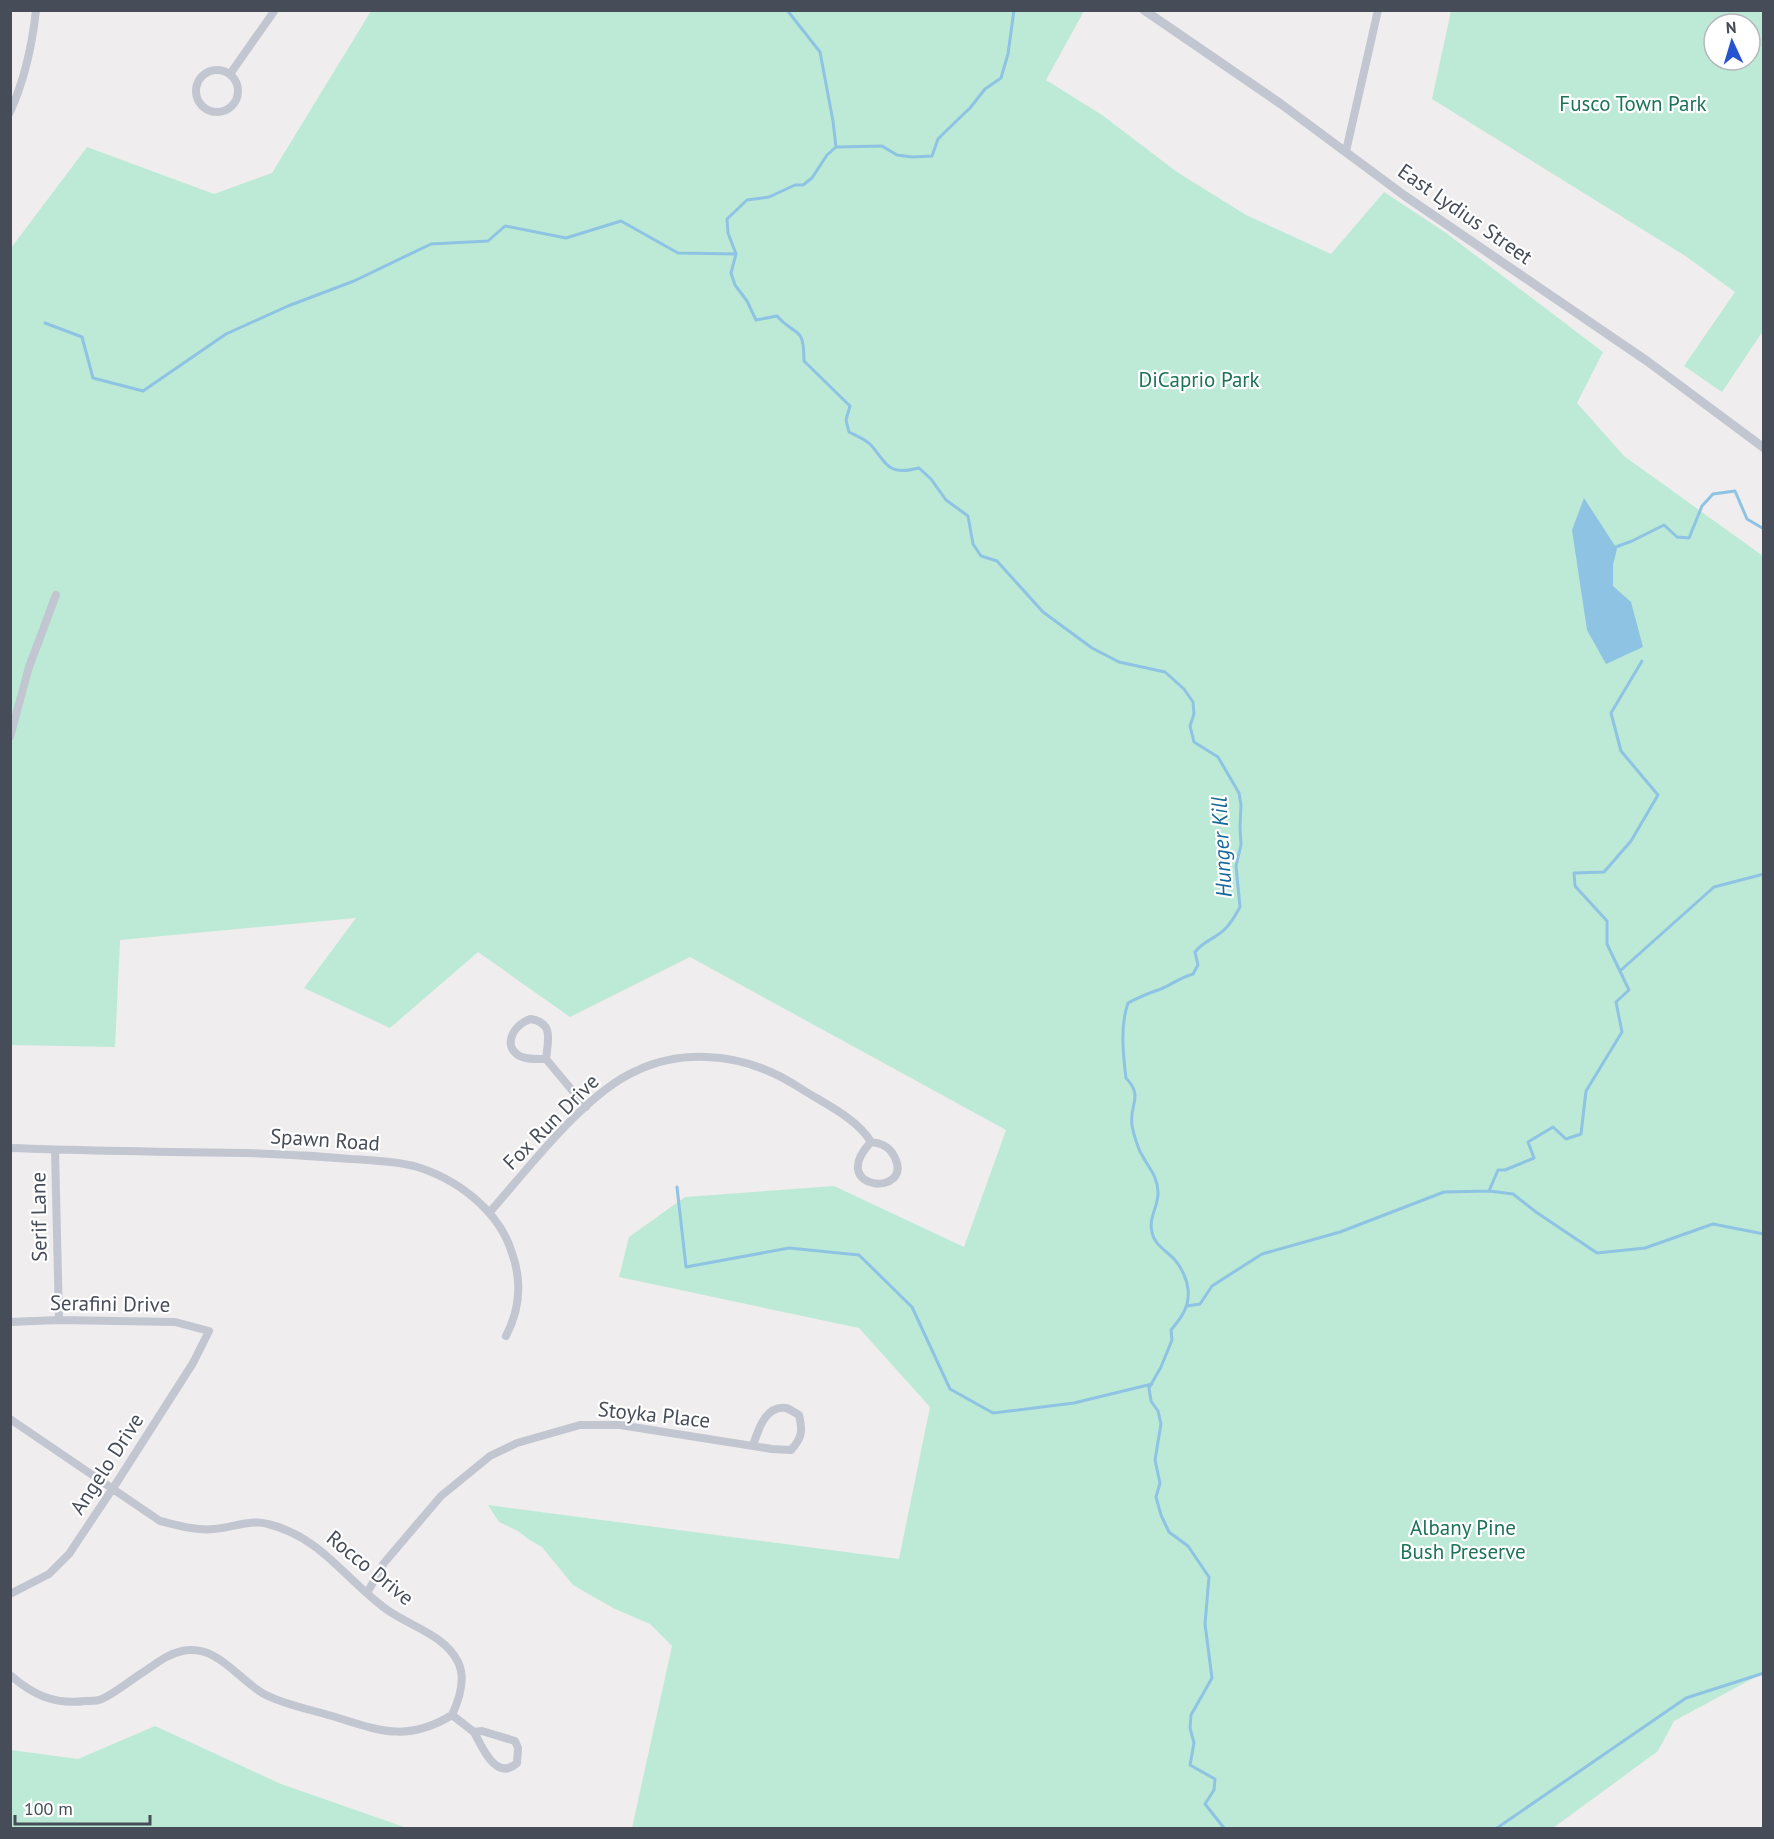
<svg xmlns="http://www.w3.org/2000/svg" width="1774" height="1839" font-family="'PT Sans',sans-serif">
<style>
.green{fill:#bdead6;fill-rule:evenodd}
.water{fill:#8ec3e4}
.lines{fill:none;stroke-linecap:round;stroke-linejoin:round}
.stream{stroke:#8ec3e4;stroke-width:3}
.minor{stroke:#c1c6d1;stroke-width:8}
.tertiary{stroke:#c1c6d1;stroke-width:9}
.labels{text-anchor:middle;stroke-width:4.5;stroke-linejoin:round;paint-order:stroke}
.park-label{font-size:21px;fill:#1d7357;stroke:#fff}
.street-label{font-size:21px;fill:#464d58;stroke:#fff}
.water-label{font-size:22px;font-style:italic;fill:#17699b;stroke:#fff}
</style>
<rect width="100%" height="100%" fill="#efeded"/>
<!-- green -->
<path class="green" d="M371,11H1084L1046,80L1102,115L1177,172L1246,215L1331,254L1384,192L1446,233L1603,352L1577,403L1624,456L1763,556V1673L1674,1721L1658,1751L1553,1828H632L672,1646L650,1624L613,1608L573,1585L542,1547L528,1539L518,1531L499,1522L488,1505L899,1559L930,1407L859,1328L619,1277L629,1237L685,1197L834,1186L964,1247L1006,1130L690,957L570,1017L478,952L390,1028L304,988L356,918L120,940L115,1047L11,1045V248L87,147L214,194L272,173Z
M1451,11H1763V331L1722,392L1684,366L1735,292L1687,257L1432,99ZM1714,24H1750V60H1714Z
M155,1726L281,1784L407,1828H11V1750L78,1759Z"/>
<!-- water -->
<path class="water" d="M1584,498L1617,549L1613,565V586L1631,602L1643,647L1606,664L1587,630L1572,530Z"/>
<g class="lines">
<!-- stream -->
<path class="stream" d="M787,10L820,52L833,121L836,147
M1014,10L1008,54L1001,78L985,89L970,108L947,130L938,139L932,156L912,157L897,155L882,146L836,147L827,155L812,178L803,185H795L769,197L747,200L727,219L728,233L736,254L731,273L735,285L747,301L756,320L777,316C796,338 804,324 804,361L850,406L846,420L849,432C857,436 865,439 871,445C888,465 888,476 919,468L931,479L946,500L968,516L973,544L981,556L997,561L1043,612L1092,648L1119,662L1165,672L1184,689L1193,702L1194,714L1190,726L1194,742L1218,757L1239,793L1241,805L1240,827L1241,845L1236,866L1240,907C1236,914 1232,922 1226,928C1217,938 1203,941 1195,952L1198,965L1193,974C1179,978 1173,984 1161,989C1149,993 1139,997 1128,1003C1120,1026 1123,1054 1126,1078C1144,1097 1129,1104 1132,1125C1133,1132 1138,1149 1142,1155C1149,1169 1157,1174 1158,1192C1159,1205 1148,1218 1152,1232C1154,1245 1167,1251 1175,1260C1181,1267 1187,1279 1188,1289C1190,1306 1182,1317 1171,1330L1172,1340L1161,1367L1149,1388L1151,1401L1158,1411L1161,1424L1155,1460L1160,1483L1156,1497L1161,1515L1169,1532L1188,1546L1209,1577L1205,1624L1212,1678L1191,1715L1190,1728L1194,1743L1190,1765L1215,1779L1214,1790L1205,1804L1224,1828
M45,323L82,337L93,378L143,391L226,334L288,306L354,281L431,244L488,241L505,226L566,238L621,221L678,253L736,254
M1613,548L1632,541L1664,525L1677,537L1689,538L1702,506L1713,494L1735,491L1747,519L1764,529
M1620,971L1714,887L1764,874
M677,1187L686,1267L789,1248L859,1255L912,1307L950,1389L993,1413L1074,1403L1152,1384
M1489,1191L1513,1194L1536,1212L1597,1253L1645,1248L1713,1224L1764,1234
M1187,1306L1200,1304L1212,1286L1262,1254L1340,1232L1444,1192L1489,1191L1498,1170H1505L1534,1158L1528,1142L1553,1127L1566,1139L1581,1134L1586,1091L1622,1032L1616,1002L1629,990L1607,944V921L1575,886L1574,873L1604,872L1631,841L1658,795L1621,751L1611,713L1642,661
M1497,1828L1686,1698L1764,1673"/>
<!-- minor -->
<path class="minor" d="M196 91a21 21 0 1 1 42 0a21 21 0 1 1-42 0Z
M230,74L275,10
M10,112C25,79 32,47 36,10
M1346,151L1378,10
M10,737L29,667L56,595
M531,1019C554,1023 548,1040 546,1059C538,1059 525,1060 518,1055C502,1044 515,1023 531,1019Z
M546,1059L586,1107
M871,1142C881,1143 889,1146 894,1156C916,1198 825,1191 871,1142Z
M10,1148C89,1151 168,1152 247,1153C281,1154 316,1156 351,1159C372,1160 393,1161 414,1166C456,1178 499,1210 512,1253C522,1281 520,1309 506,1336
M55,1150L59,1320
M490,1212C527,1170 585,1093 636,1071C659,1060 681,1056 706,1057C741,1058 771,1069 800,1088C823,1103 857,1118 871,1142
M10,1322L59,1320L175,1322L209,1331L193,1363L117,1482L69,1554L49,1574L10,1594
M10,1419L160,1521C177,1525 196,1531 214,1529C231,1528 251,1519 268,1524C321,1537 345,1579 386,1609C409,1626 444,1634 458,1662C466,1678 459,1700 452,1715
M367,1593L384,1563L441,1496L490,1456L517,1443L580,1425H620L772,1449L791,1450C802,1438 803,1431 799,1415C795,1413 790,1409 786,1408C765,1405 758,1431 753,1445
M10,1675C33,1695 55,1705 85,1701C89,1701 95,1701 99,1700C112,1696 133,1678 145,1671C157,1663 168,1654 182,1651C218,1644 237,1679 264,1694C283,1704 304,1708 325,1714C374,1728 403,1745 452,1715
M452,1715L474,1732
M482,1731L515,1741L518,1748L517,1763C496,1782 482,1747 474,1732Z"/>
<!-- tertiary -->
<path class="tertiary" d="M1144,10L1281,104L1405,196L1647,361L1764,448"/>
</g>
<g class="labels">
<!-- park labels -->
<g class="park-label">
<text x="1633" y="111">Fusco Town Park</text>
<text x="1199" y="387">DiCaprio Park</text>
<text x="1463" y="1535">Albany Pine<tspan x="1463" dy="24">Bush Preserve</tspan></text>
</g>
<!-- street labels -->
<g class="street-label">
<text transform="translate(1465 214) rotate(35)" y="7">East Lydius Street</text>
<text transform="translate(551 1122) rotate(-45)" y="7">Fox Run Drive</text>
<text transform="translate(325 1140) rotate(4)" y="7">Spawn Road</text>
<text transform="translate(39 1217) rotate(-91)" y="7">Serif Lane</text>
<text transform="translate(110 1304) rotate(1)" y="7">Serafini Drive</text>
<text transform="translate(654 1415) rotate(6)" y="7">Stoyka Place</text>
<text transform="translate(107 1464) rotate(-57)" y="7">Angelo Drive</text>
<text transform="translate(370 1568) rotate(39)" y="7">Rocco Drive</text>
</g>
<!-- water labels -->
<g class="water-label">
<text transform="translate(1221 847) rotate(-93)" y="8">Hunger Kill</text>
</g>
</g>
<!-- border -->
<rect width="1774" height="1839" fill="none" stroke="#464d58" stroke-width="24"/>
<!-- north arrow -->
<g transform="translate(1732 42) rotate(356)"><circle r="28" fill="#ffffff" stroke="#b5b8bc" stroke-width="1.5"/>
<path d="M0-4.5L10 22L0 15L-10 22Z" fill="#2653cf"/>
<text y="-9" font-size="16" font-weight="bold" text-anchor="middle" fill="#464d58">N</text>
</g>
<!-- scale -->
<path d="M15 1815v9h135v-9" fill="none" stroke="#464d58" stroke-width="3"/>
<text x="24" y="1815" font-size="18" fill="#464d58" stroke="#ffffff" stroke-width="4.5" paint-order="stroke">100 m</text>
</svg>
